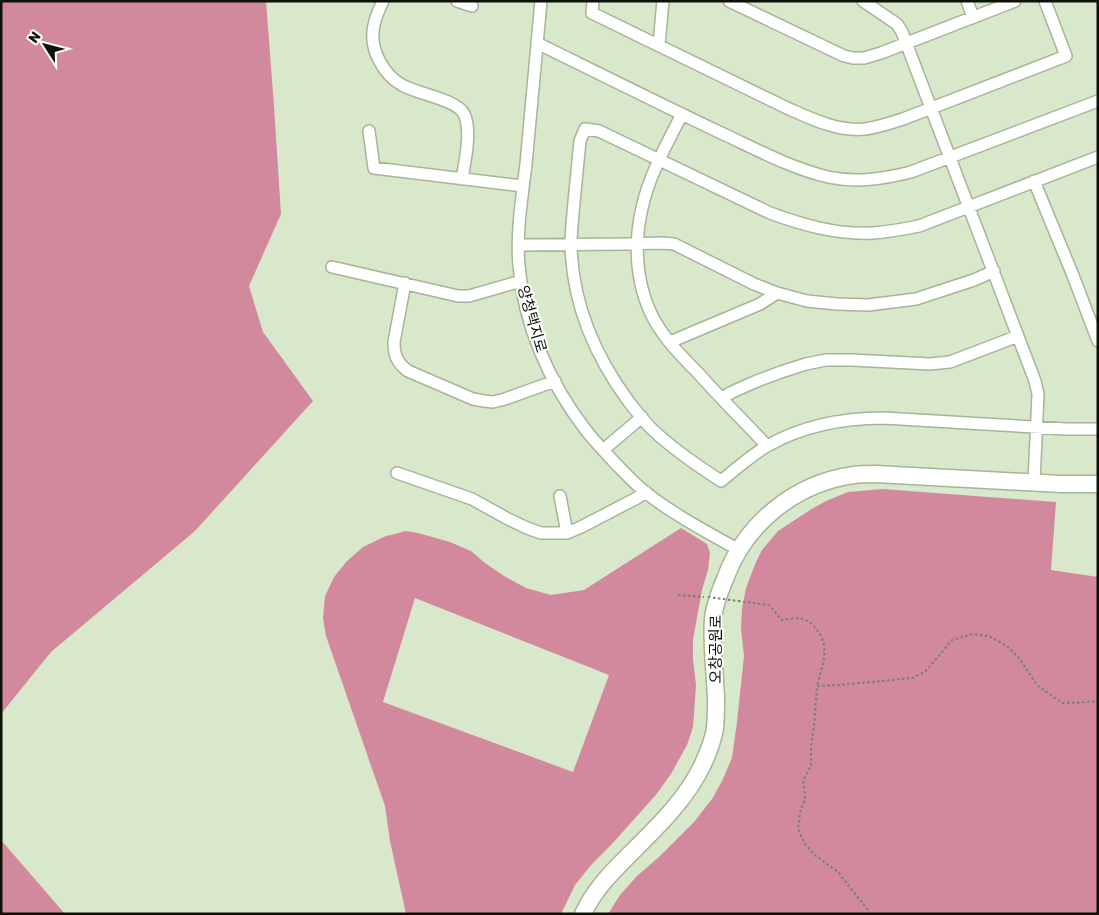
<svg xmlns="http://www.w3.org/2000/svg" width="1099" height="915" font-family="Rubik,'Noto Sans KR',sans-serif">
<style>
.forest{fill:#d2899e;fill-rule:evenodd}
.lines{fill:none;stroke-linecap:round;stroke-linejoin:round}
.street-casing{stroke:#a6b497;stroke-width:14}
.secondary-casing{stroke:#a6b497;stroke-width:19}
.path{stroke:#77816c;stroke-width:2;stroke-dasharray:2.5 2.5;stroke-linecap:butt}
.street{stroke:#fff;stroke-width:11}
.secondary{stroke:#fff;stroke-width:16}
.path-bridge{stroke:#77816c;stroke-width:2;stroke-dasharray:2.5 2.5;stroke-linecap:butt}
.labels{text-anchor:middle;stroke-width:4;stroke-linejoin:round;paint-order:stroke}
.street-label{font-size:15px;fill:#0d1208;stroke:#fff}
</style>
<rect width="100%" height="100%" fill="#d9e8ca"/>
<!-- forest -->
<path class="forest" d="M1,1H266L274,106L281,214L249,286L263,332L313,401L195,531L51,652L1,714Z
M883,489L1056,502L1051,570L1098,577V914H608L620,895L637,876L660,856L694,822L712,799L722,781L732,758L737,722L744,656L741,629L742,609L746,588L756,562L762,550L778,531L810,510L826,501L848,492Z
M681,528L707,544L710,553L708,570L702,590L693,640V659L696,685L693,727L687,745L671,774L655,796L611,845L592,864L575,885L561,914H406L390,841L385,806L326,636L323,618L325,596L334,577L347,561L363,547L386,536L395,534L405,531L418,533L450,542L471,551L485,563L504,576L526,588L551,595L584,590ZM415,598L609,675L573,772L383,702Z
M1,840L65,914H1Z"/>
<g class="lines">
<!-- street casing -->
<g class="street-casing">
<path id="street" d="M383,1C373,21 368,39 379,60C384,70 391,79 402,85C417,94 456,99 464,114C472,130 465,161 462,179
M457,1L472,6
M541,1C536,55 531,109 526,164C522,197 516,233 519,266C524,325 549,382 585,429C594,441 605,452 615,463C625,473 634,483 645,492C674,515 707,532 739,550
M593,1L592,13L787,108C812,119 838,132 865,129C879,127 891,123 903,119L1066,56L1045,1
M729,1L844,56L853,58H864L881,53L1015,1
M863,1L897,24L902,32L1035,381L1038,394L1034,482
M967,1L973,17
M537,43C598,73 658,103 719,132C754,148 790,168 828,177C856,183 883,179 911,172L1098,101
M659,45L663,1
M682,114C667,144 649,175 642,208C632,251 637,299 664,335C674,349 687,362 699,374C721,399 745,422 767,446
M369,131L374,168L523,186
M1098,157L919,226C904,229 888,232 873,233C837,235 803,225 770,213L599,131L585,129L580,141C578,162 576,182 574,202C573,216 571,230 571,244C572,302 595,356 629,402C637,412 645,423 654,431C674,450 698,466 721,481C736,469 750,456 767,446C804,425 843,418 884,418L1066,429H1098
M1034,181L1072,273L1098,341
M519,245L627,244L661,243L674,244L754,284L777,293L807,301L837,304L868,305L916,299L974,280L994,271
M332,267L458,296H469L521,281
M405,283L394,342C394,355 397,363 408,371L473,399L484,401L493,402L505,399L555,381
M670,342L760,304L777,293
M722,398L732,392L757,381L781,372L806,364L826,360H852L930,364L950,362L1018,336
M603,450L642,417
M397,473L472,499L508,519L527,528L541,533H567L581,527L635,499L646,492
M560,496L567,533"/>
</g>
<!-- secondary casing -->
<g class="secondary-casing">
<path id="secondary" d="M583,914C594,890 611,873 629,855C657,827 686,800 703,764C708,753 713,741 715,728C716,719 716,708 716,698C715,672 711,645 713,619C714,606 720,591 725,579C745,524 795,483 854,475C861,474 869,474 876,474L1061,484H1098"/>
</g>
<!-- path -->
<path class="path" d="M678,595L704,597
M738,601L769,605L782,620C787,619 793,618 798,618C806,619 812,623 817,630C831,647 822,666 817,686
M871,914L838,872L816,856L805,844L798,829L800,813L805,798L803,781L811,765V746L814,727L817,686L839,685L913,678L927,670L952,640L973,634L989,636L1007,646L1019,658L1037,685L1062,703L1090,702L1098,701"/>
<!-- street -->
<use href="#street" class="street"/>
<!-- secondary -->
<use href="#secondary" class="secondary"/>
<!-- path-bridge -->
<path class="path-bridge" d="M708,597L738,601"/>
</g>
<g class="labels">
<!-- street labels -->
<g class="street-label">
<text transform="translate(532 319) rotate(74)" y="5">양청택지로</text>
<text transform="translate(716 649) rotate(-90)" y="5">오창공원로</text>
</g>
</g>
<!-- border -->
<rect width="1099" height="915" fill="none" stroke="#0d1208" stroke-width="5"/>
<!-- north arrow -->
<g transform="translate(45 45) rotate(306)" stroke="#ffffff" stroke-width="4" paint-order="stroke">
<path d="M0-4L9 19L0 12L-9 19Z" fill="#0d1208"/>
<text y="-8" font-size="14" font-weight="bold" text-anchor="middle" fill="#0d1208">N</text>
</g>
</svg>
